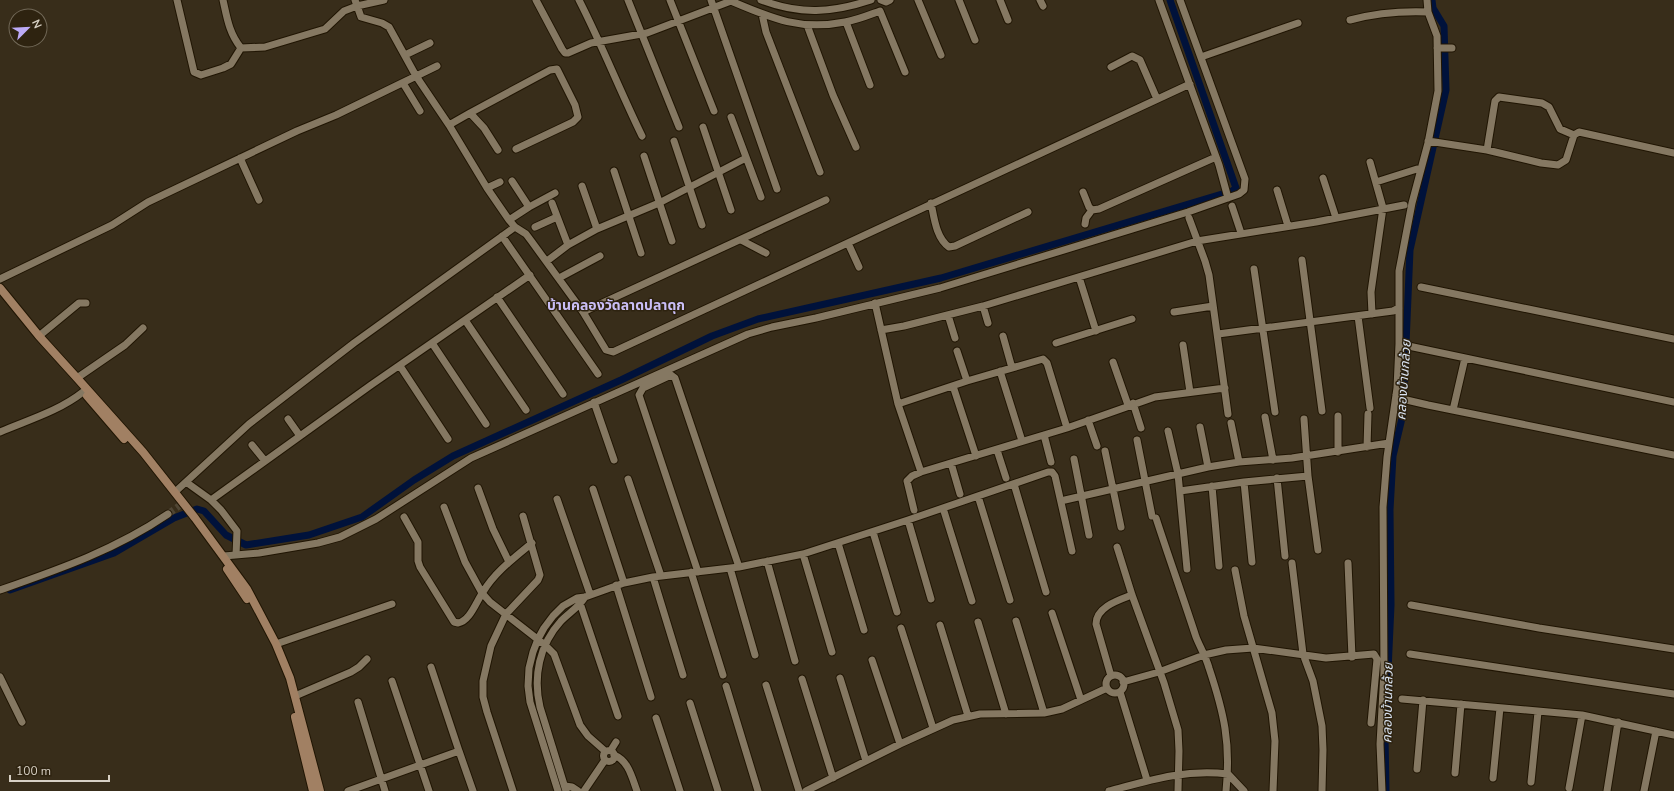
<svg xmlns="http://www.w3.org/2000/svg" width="1674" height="791" font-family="'Nunito Sans','Noto Sans Thai',sans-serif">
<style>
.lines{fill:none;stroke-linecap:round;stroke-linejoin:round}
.canal{stroke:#00123b;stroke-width:7}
.street-tunnel{stroke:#504634;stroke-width:7;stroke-dasharray:7 3.5;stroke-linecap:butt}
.street-casing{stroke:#201503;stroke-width:9}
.secondary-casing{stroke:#201503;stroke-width:10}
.street{stroke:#857862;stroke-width:7}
.secondary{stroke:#a18063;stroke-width:8}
.labels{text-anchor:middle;stroke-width:3;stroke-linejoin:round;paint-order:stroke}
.water-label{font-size:13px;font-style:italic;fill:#d9e3f2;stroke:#2e2310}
.quarter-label{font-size:14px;font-weight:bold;fill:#cabef7;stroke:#2e2310}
</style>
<rect width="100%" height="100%" fill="#382d1a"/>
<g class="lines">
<!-- canal -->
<path class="canal" d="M10,590L114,553L174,518L197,509L204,511L226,535L246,545L309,535L362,517L414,480L453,456L621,380L712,336L758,319L941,278L1232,191L1236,188L1170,0
M1386,791L1385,736L1391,605L1390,510L1393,456L1403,414L1410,250L1446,90L1444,26L1433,8L1432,0"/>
<!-- street-tunnel -->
<path class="street-tunnel" d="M168,514L179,506"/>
<!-- street casing -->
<g class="street-casing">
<path id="street" d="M177,0L194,72L201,75L223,68L231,64L241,48
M223,0C227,18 229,33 241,48L265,47L325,29L344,11L357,6L384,0
M355,0L361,17L382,23L389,27L416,76L449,125L487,188L509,220L515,227L526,234L532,242L583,312L606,350L613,352L1190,84
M536,0L562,49L565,53H568L591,43L647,33L731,1C771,18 800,31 845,22C857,20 869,15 880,11L905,72
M579,0C602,45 620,91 642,136
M628,0L679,127
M670,0L714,111
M711,0L777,189
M761,0C800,15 832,13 871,0
M881,0L886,2L890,0
M918,0L941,55
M959,0L975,40
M1000,0L1008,20
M1040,0L1043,6
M1159,0L1219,165L1228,198
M762,14L766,32L820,172
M1350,20C1376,13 1402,11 1428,12
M846,22L870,85
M807,25L833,95L856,147
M1437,48H1452
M405,55L430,43
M1201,57L1298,23
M1111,67L1132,56L1140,60L1157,99
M403,83L420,111
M470,113L550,70L557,69L575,105L578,117L573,122L516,149
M731,117L761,197
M449,125L470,113L484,128L498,150
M703,127L731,210
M674,141L702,225
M1428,141L1487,150L1541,163L1558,165L1566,160L1574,135L1579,132L1674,153
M1487,150L1495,101L1499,97L1542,103L1549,107L1560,129L1574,135
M644,156L672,241
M240,158L259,200
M1370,162L1383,208L1371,292L1372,314
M614,171L641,253
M1323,178L1336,218
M1376,182L1417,169
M582,186L597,229
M487,188L500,182
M1277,190L1288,226
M1083,192L1089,207L1092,210L1099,209L1216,157
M552,203L568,245
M931,203C934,217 936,238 949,247L955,246L1028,212
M1232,206L1241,233
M529,207L555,193
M1189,218L1205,261L1209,275L1228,414
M509,220L529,207L512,181
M1085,224L1086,218L1092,210
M535,227L557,217
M502,236L598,374
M741,240L766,253
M848,243L859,267
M1302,260L1322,411
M547,261L568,245L597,229L659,203L746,158
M1254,269L1275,412
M1079,277L1096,331
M559,278L600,256
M0,279L112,225L148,202L297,131L336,115L437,66
M1421,287L1674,339
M497,297L563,394
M875,303L898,404L921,472
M983,306L988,323
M583,312L826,200
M1174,312L1213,306
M948,315L955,338
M1358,316L1370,408
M465,320L526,410
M881,330L904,326L983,306L1197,241L1316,222L1404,205
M1218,334L1393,311L1399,308
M39,336L79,303H86
M1003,336L1012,368
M432,343L486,424
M1056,343L1132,319
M1399,344L1674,402
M1183,345L1190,392
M957,351L967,381
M1113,362L1128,405
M400,366L448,439
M1000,371L1022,441
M77,378L125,345L143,328
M953,386L976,456
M1396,395L1398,398L1428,405L1674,455
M594,402L614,460
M1133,403L1141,428
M898,404L967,381L1043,359L1047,363L1067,428
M1453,410L1465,358
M1338,416V452
M1265,417L1273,460
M288,419L300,436
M1088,420L1097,446
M1231,423L1239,462
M1200,427L1208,467
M1168,431L1178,474L1187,569
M0,432C28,420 59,411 83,392
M1044,435L1051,462
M1137,440L1152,516
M252,445L265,461
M1367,447L1368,414
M997,450L1006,478
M1105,451L1121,527
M1074,459L1089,535
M951,463L960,494
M1308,476L1318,550
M1277,478L1285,556
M628,479L661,576
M186,482L211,500
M1244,482L1252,562
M1014,484L1046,592
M1212,486L1219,566
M478,488L493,529L509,562
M593,489L624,583
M1180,491L1244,482L1308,476L1304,419
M175,492L249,424L354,343L515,227
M978,496L1010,600
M557,499L590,594
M1065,500L1208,467L1239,462L1292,458L1389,443
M444,507L465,562L482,593L490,602L545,645L554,654L580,725L588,736L605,751
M943,508L972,601
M914,510L907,481L912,476L921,472L1067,428L1155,397L1225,388
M404,517L418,542V561L420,567L454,622L458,623C470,621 476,602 483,592C495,572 514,558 532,543
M1156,518C1169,558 1183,597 1196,637C1200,647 1206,657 1209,668C1224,713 1231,743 1226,791
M908,520L931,599
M873,532L897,612
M838,543L864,630
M1117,547L1132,595L1164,683L1178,730L1179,751L1178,791
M803,554L832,652
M236,555L237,531L221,510L211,500L371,385L530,275
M224,556L259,553L318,543L340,537L376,519L471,458L748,334L772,327L816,318L940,288L1188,212L1239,194L1244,190L1245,179L1180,0
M767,561L795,661
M1292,563L1303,654L1313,681L1322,726L1323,750L1322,791
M1348,563L1352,657
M730,568L755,655
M1235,570L1244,616L1272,713L1275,741L1273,791
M691,572L723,675
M698,572L639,395L643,388L671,375L675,378L739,567
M653,577L683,675
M616,585L651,697
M0,590C60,569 115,550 168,514
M579,600L618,716
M1411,605L1539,628L1674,649
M1052,613L1081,700
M1016,621L1044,713
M978,622L1006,714
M940,625L968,716
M901,628L933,728
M276,644L392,604
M1410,654L1674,694
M872,660L900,744
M431,667L459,751
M1106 684a9 9 0 1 1 18 0a9 9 0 1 1-18 0Z
M1111,676L1096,624C1096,607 1119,600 1132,595
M0,677L22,722
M840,678L866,761
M802,679L833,778
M392,681L429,791
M1123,682L1159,672L1204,655L1226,650L1253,648L1326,658L1374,654L1377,659L1371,723
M766,685L799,791
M726,686L758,791
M1120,692L1147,780
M295,696L351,672L359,667L367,659
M1402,699L1582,715L1674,735
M358,702L385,791
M690,703L718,791
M656,718L680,791
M611,750L616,742
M603.5 756a5.5 5.5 0 1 1 11 0a5.5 5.5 0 1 1-11 0Z
M614,755C629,761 632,778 637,791
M1417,769L1423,700
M1455,773L1461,704
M1493,778L1500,708
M1531,782L1538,712
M565,786L572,787L578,791
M1569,788L1582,715
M348,791L459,751L473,791
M513,791L487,712L483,697V681L491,646L506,614L538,580L540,575L523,516
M558,791L530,702L528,686L529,668L533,652L538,639L544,628L553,616L563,606L577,598L585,597L624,583L653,577L739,567L803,554L908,520L1048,472H1052L1055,476L1072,551
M566,791L540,707C533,677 539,645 561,621C569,613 579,607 585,597
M584,791L605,760
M806,791L900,744L953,720L980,714L1044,713L1062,709L1107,688
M1109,791C1150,780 1185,769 1228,774L1244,791
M1382,791L1380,744L1384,672L1383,507L1387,457L1397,388L1399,344V271L1412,203L1428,143L1438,91L1437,36L1428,12L1427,0
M1607,791L1618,722
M1644,791L1656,731"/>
</g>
<!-- secondary casing -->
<g class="secondary-casing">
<path id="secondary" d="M0,288L39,336L77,378L143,452L195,518L247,589L276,644L290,678L320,791
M87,396L124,439
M227,569L247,599
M295,717L313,791"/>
</g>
<!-- street -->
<use href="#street" class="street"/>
<!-- secondary -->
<use href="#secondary" class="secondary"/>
</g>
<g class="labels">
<!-- water labels -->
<g class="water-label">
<text transform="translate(1403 380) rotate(-86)" y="5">คลองบ้านกล้วย</text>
<text transform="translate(1387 703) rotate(-89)" y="5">คลองบ้านกล้วย</text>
</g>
<!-- quarter labels -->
<g class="quarter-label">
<text x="616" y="310">บ้านคลองวัดลาดปลาดุก</text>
</g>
</g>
<!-- north arrow -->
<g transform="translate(28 28) rotate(66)"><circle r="19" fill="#2e2310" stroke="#726958"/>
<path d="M0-3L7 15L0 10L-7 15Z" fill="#bcaaf6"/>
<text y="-6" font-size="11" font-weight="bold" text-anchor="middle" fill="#d8d1c5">N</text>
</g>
<!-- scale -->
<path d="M10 775v6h99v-6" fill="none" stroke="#d8d1c5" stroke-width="2"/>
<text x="16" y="775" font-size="12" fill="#d8d1c5" stroke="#2e2310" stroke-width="3" paint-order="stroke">100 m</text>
</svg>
